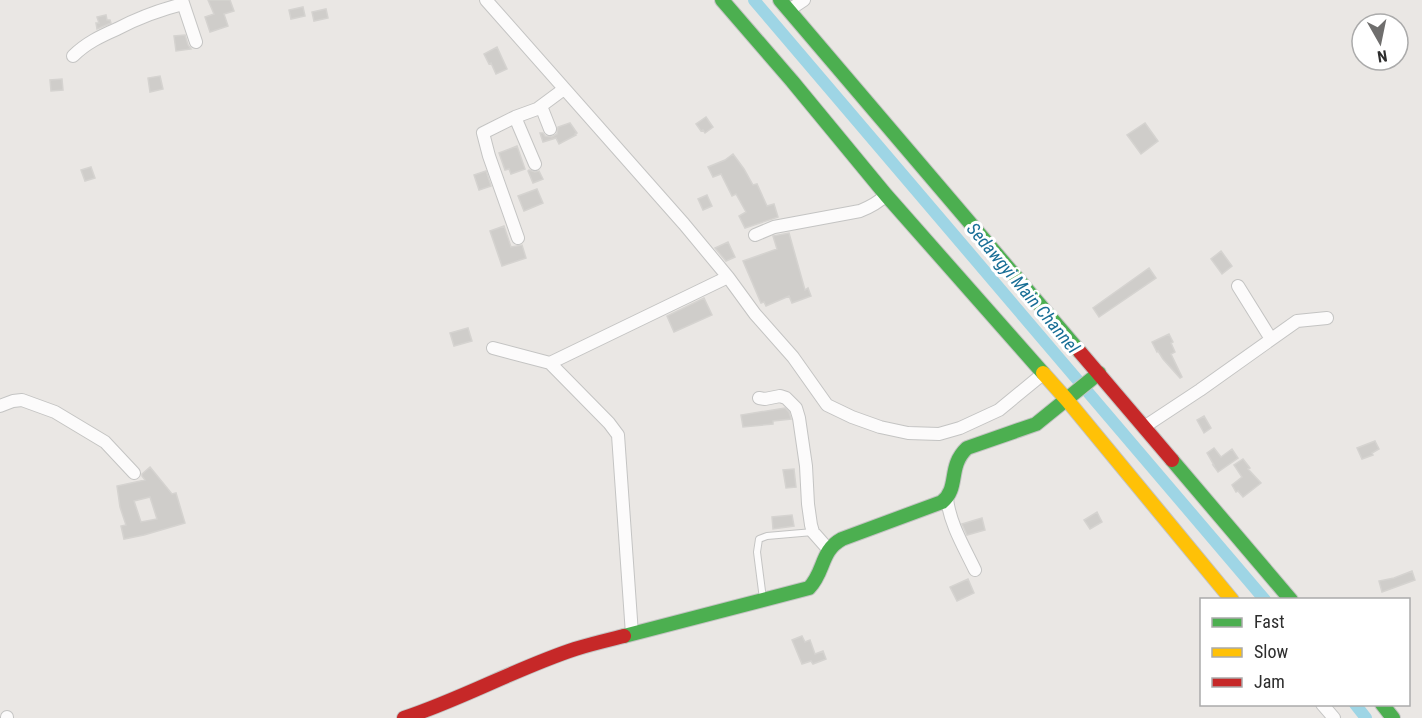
<svg xmlns="http://www.w3.org/2000/svg" width="1422" height="718" font-family="'Roboto Condensed',sans-serif">
<style>
.lines{fill:none;stroke-linecap:round;stroke-linejoin:round}
.canal{stroke:#9ed5e5;stroke-width:12}
.building{fill:#cfcdca;stroke:#d5d3d0;stroke-width:1.5;fill-rule:evenodd}
.lane-casing{stroke:#c4c4c3;stroke-width:8}
.street-casing{stroke:#c4c4c3;stroke-width:14}
.fast-casing{stroke:#c4c4c3;stroke-width:16}
.slow-casing{stroke:#c4c4c3;stroke-width:16}
.jam-casing{stroke:#c4c4c3;stroke-width:16}
.lane{stroke:#fcfbfb;stroke-width:6}
.street{stroke:#fcfbfb;stroke-width:12}
.fast{stroke:#4caf50;stroke-width:14}
.slow{stroke:#ffc107;stroke-width:14}
.jam{stroke:#c62828;stroke-width:14}
.labels{text-anchor:middle;stroke-width:6;stroke-linejoin:round;paint-order:stroke}
.water-label{font-size:18px;font-style:italic;fill:#186e96;stroke:#fff}
</style>
<rect width="100%" height="100%" fill="#eae7e4"/>
<g class="lines">
<!-- canal -->
<path class="canal" d="M754,0L1265,600
M1355,704L1366,718"/>
</g>
<!-- building -->
<path class="building" d="M208,0H230L234,11L224,14L228,26L210,32L205,17L214,14Z
M303,7L305,16L291,19L289,10Z
M326,9L328,18L314,21L312,12Z
M106,15L107,20H110L111,23L97,29L96,23H99L97,17Z
M185,35L188,45L191,49L176,51L174,36Z
M497,47L507,69L496,74L491,63L489,64L484,54Z
M160,76L163,89L150,92L148,78Z
M62,79L63,90L51,91L50,80Z
M706,117L713,127L705,133L703,130L701,131L696,124Z
M570,123L577,133L575,134L576,135L559,144L556,138L543,142L540,133H543L545,136L552,137L557,134L558,127Z
M1145,123L1158,141L1141,154L1127,135Z
M517,146L525,169L511,174L509,169L505,170L499,153Z
M733,154L744,169L753,185L757,184L767,206L774,204L778,217L745,228L739,216L746,212L736,194L732,196L721,174L713,177L708,167L725,160Z
M91,167L95,178L85,181L81,170Z
M529,170L535,172L539,171L543,179L533,183L528,171Z
M486,171L491,186L479,190L474,175Z
M537,189L543,203L524,211L518,196Z
M707,195L712,206L703,210L698,199Z
M504,226L511,247L522,245L526,258L502,266L490,231Z
M789,233L805,290L808,288L811,296L792,303L789,296L766,306L764,302L761,303L743,261L777,249L773,236Z
M728,242L735,257L726,261L715,248Z
M1221,251L1232,266L1222,274L1211,259Z
M1149,268L1156,278L1099,317L1093,308Z
M704,298L712,315L674,332L667,316Z
M468,328L472,341L454,346L450,333Z
M1169,334L1173,342L1171,343L1175,352L1171,354L1182,377L1180,378L1163,359L1158,351L1157,352L1152,342Z
M785,408L789,412L791,419L773,421V424L743,427L741,415Z
M1204,416L1211,428L1204,433L1197,420Z
M1375,441L1379,449L1372,453L1373,455L1362,459L1357,448Z
M1214,448L1221,457L1232,449L1238,458L1218,472L1213,465H1214L1207,453Z
M1243,459L1250,468L1248,469L1261,483L1243,497L1238,491L1236,492L1232,485L1242,477L1234,465Z
M150,467L172,494L176,493L185,523L144,535L124,539L121,526L126,525L120,507L117,486L145,480L142,476V474ZM150,497L157,519L141,522L134,501Z
M794,469L796,487L786,488L783,470Z
M1097,512L1102,522L1090,529L1084,520Z
M792,515L794,526L773,529L772,517Z
M982,518L985,530L967,535L962,524Z
M1412,571L1415,580L1382,592L1379,581L1394,578Z
M968,579L974,593L957,601L950,587Z
M802,636L805,642L810,640L815,654L823,651L826,659L813,664L811,661L802,664L792,640Z"/>
<g class="lines">
<!-- lane casing -->
<g class="lane-casing">
<path id="lane" d="M763,599L757,552L759,539L767,536L813,532"/>
</g>
<!-- street casing -->
<g class="street-casing">
<path id="street" d="M182,0L196,42
M486,0L684,224L728,277L755,314L793,357L827,405L852,417L880,427L908,433L939,434L960,428L999,410L1044,373
M789,10L804,0
M73,56C86,43 101,36 117,29C138,18 159,10 183,4
M541,106L550,129
M515,117L535,164
M755,235L774,227L860,211C870,207 878,203 886,195
M518,238L489,156L483,133L515,117L537,109L564,89
M1238,286L1271,339
M493,348L550,363
M759,398L765,399L780,396L786,398L796,408L799,418L806,466L808,504L811,525L813,532L828,549
M0,406L13,401L22,400L55,412L105,442L134,473
M1144,427L1200,390L1297,321L1327,318
M947,499C950,524 964,547 975,570
M632,634L618,435L609,423L550,363L728,277
M1322,704L1334,718
M7,717V718"/>
</g>
<!-- fast casing -->
<g class="fast-casing">
<path id="fast" d="M722,0L792,81L886,195L1043,373
M780,0L1080,352
M1172,460L1291,600
M624,636L809,588C825,572 820,551 842,539L942,502C960,487 947,467 967,448L1036,424L1099,373
M1382,704L1393,718"/>
</g>
<!-- slow casing -->
<g class="slow-casing">
<path id="slow" d="M1043,373L1067,400L1232,600"/>
</g>
<!-- jam casing -->
<g class="jam-casing">
<path id="jam" d="M1080,352L1172,460
M404,718C462,699 517,668 575,649C591,644 608,640 624,636"/>
</g>
<!-- lane -->
<use href="#lane" class="lane"/>
<!-- street -->
<use href="#street" class="street"/>
<!-- fast -->
<use href="#fast" class="fast"/>
<!-- slow -->
<use href="#slow" class="slow"/>
<!-- jam -->
<use href="#jam" class="jam"/>
</g>
<g class="labels">
<!-- water labels -->
<g class="water-label">
<text transform="translate(1023 288) rotate(50)" y="6">Sedawgyi Main Channel</text>
</g>
</g>
<!-- legend -->
<rect x="1200" y="598" width="210" height="108" fill="#ffffff" stroke="#ababab" stroke-width="1.5"/>
<rect x="1212" y="618" width="30" height="9" fill="#4caf50" stroke="#ababab" stroke-width="1.5"/>
<text x="1254" y="628" font-size="18" fill="#2d2d2d">Fast</text>
<rect x="1212" y="648" width="30" height="9" fill="#ffc107" stroke="#ababab" stroke-width="1.5"/>
<text x="1254" y="658" font-size="18" fill="#2d2d2d">Slow</text>
<rect x="1212" y="678" width="30" height="9" fill="#c62828" stroke="#ababab" stroke-width="1.5"/>
<text x="1254" y="688" font-size="18" fill="#2d2d2d">Jam</text>
<!-- north arrow -->
<g transform="translate(1380 42) rotate(171)"><circle r="28" fill="#ffffff" stroke="#ababab" stroke-width="1.5"/>
<path d="M0-4.5L10 22L0 15L-10 22Z" fill="#6f6e6d"/>
<text y="-9" font-size="16" font-weight="bold" text-anchor="middle" fill="#2d2d2d">N</text>
</g>
</svg>
